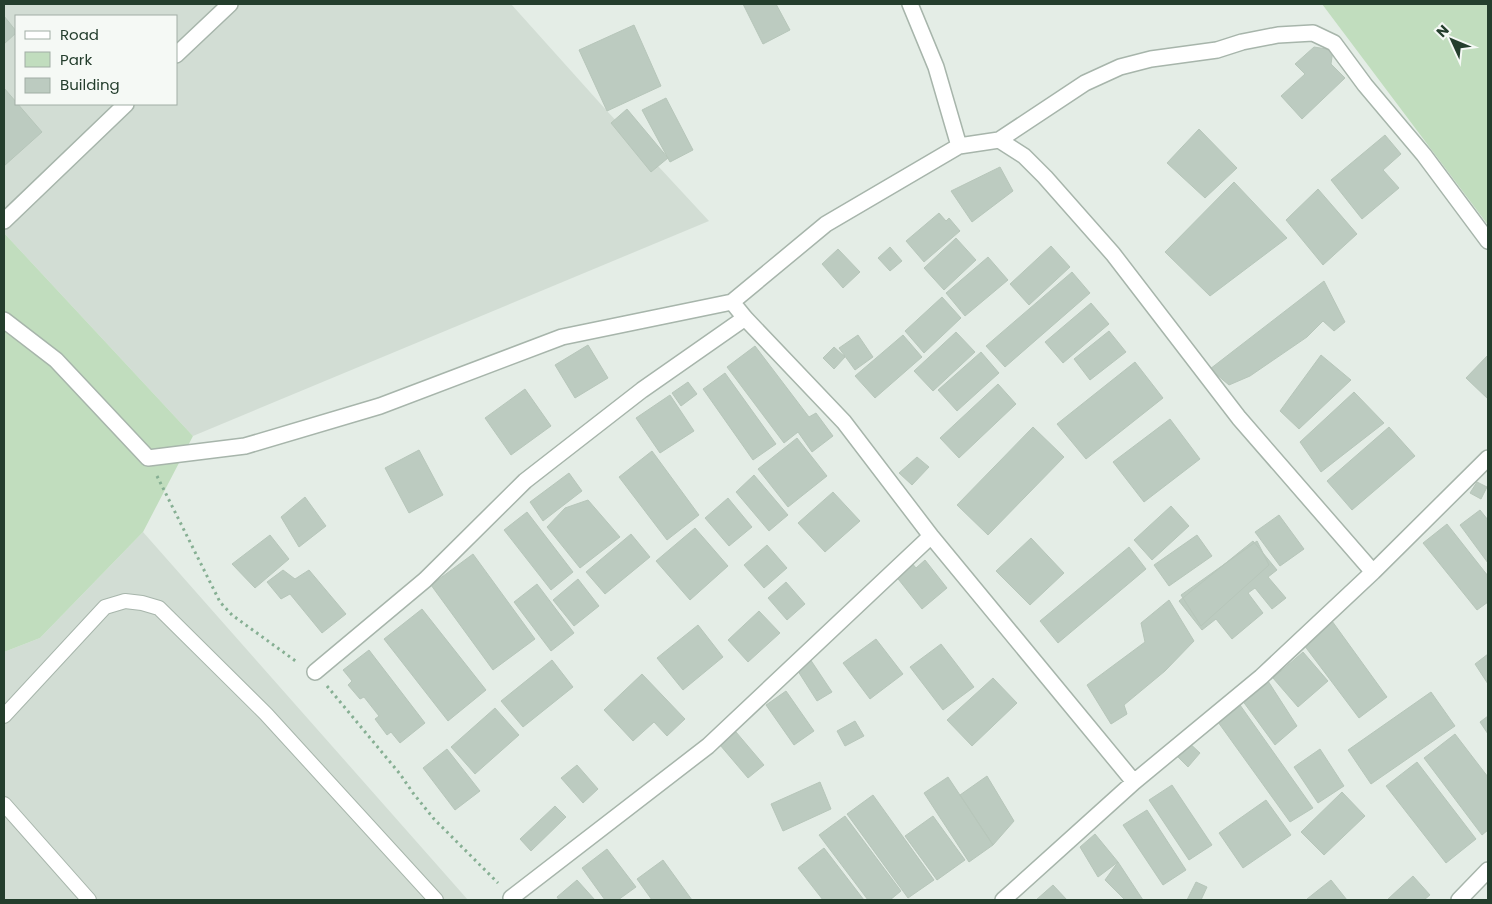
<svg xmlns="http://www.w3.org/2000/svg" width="1492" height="904" font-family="Poppins,sans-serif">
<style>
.built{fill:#d2ddd4;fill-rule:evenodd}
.green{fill:#c1ddbe}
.building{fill:#bccbc0;stroke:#b7c6ba}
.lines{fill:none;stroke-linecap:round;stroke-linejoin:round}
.lane-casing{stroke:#a7b5ab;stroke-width:16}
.street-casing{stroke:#a7b5ab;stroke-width:18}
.path{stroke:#86af93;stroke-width:3;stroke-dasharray:2.5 4;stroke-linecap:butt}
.lane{stroke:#fff;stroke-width:14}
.street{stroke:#fff;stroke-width:15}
</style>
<rect width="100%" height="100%" fill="#e4ede6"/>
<!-- built -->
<path class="built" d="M4,4H511L607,111L709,221L193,436L4,233ZM16,16H176V104H16Z
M143,532L468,900H4V652L40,638Z"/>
<!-- green -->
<path class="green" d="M1322,4H1488V225Z
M4,233L193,436L143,532L40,638L4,652Z"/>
<!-- building -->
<path class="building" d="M743,4H776L790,30L763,44Z
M4,16L16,31V33L4,44Z
M634,25L661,86L607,111L579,50Z
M1314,47L1333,50L1331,64L1345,78L1302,119L1281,96L1305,74L1295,64Z
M4,88L42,132L4,166Z
M666,98L693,150L670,162L642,110Z
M627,109L668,158L651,172L611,123Z
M1199,129L1237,168L1205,198L1167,163Z
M1385,135L1401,154L1383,170L1399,188L1362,219L1331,180Z
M1000,167L1013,191L972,222L951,191Z
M1234,182L1287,238L1210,296L1165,252Z
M1318,189L1357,234L1323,265L1286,220Z
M939,213L946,221L949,218L960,231L924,262L906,241Z
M956,238L976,260L944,290L924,268Z
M1051,246L1070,267L1029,305L1010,284Z
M890,247L902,261L890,271L878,258Z
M838,249L860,272L843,288L822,264Z
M988,257L1008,280L965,316L946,293Z
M1072,272L1090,293L1005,367L986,346Z
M1324,281L1345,322L1334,331L1323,321L1307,337L1250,376L1229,385L1210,369Z
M942,297L961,318L924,353L905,331Z
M1091,303L1109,324L1063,363L1045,342Z
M1109,331L1126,352L1090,380L1074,359Z
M956,332L975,352L933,391L914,371Z
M858,335L873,357L855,370L839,348Z
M903,335L922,357L875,398L855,376Z
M588,345L608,378L575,398L555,365Z
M755,346L809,417L816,413L833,436L812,452L798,432L784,443L727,367Z
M834,347L845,357L834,369L823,358Z
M981,352L999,373L957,411L938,390Z
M1321,355L1351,380L1299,429L1280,411Z
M1488,355V399L1466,378Z
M1135,362L1163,398L1086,459L1057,424Z
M725,373L776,444L753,460L703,389Z
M688,382L697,394L681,406L672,393Z
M998,384L1016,404L959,458L940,438Z
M525,389L551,426L511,455L485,418Z
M1354,392L1384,423L1321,472L1300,442Z
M670,395L694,431L660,453L636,418Z
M1170,419L1200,459L1144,502L1113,462Z
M1033,427L1064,457L988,535L957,505Z
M1389,427L1415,456L1352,510L1327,481Z
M797,438L827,476L788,507L758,469Z
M419,450L443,495L409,513L385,468Z
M652,451L699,515L667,540L619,477Z
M917,457L929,467L912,485L899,473Z
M569,473L582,491L543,521L530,502Z
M754,475L788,515L769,531L736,492Z
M1477,482L1487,487L1481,499L1470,493Z
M833,492L860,521L825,552L798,523Z
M305,497L326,526L299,547L281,517Z
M728,498L752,527L729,546L705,518Z
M588,500L620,537L580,568L547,527L565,508Z
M1171,506L1189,526L1152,560L1134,540Z
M1480,510L1488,520V563L1460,525Z
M527,512L573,572L551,590L504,530Z
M1279,515L1304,549L1280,566L1255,532Z
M1447,524L1488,576V602L1477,610L1423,543Z
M695,528L728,566L690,600L656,561Z
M631,534L650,557L605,594L586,572Z
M270,535L289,559L255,588L232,564Z
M1197,535L1212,556L1169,586L1154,565Z
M1031,538L1064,573L1030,605L996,571Z
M1253,541L1277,570L1268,577L1286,598L1272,609L1255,588L1248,593L1263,613L1232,639L1216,619L1202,630L1179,601Z
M1257,541L1269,565L1201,626L1181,595Z
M767,545L787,568L764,588L744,565Z
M1129,547L1146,569L1058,643L1040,621Z
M473,554L535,639L493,670L431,585Z
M925,560L947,588L922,609L895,575L911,562L916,568Z
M283,570L295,579L309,570L346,614L322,633L290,594L281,599L267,582Z
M578,579L599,606L574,626L553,600Z
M786,582L805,604L787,620L768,598Z
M537,584L574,633L551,651L514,602Z
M1169,600L1194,641L1165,671L1124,705L1127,714L1111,724L1087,685L1145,642L1141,623Z
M422,609L486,690L448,721L384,639Z
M759,611L780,633L748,662L728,640Z
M1332,621L1387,697L1359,718L1304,645Z
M698,625L723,657L683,690L657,658Z
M876,639L903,674L870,699L843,663Z
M941,644L974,687L943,710L910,667Z
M369,650L425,723L400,743L391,732L387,735L375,719L379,716L364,697L360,699L348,685L352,681L343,670Z
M1303,652L1328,681L1298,707L1273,678Z
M1488,654V684L1475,664Z
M810,659L832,692L817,701L796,668Z
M552,660L573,687L523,727L501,701Z
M642,674L685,719L667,736L654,722L633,741L604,710Z
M993,678L1017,703L972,746L947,720Z
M1268,681L1297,726L1275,745L1242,700Z
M786,691L814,731L794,745L766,705Z
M1431,692L1455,726L1371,784L1348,750Z
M1240,705L1313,808L1290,822L1218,722Z
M495,708L519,735L475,774L451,747Z
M1488,716V734L1480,722Z
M855,721L864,736L845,746L837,731Z
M736,732L764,765L748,778L720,745Z
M1455,734L1488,777V830L1482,835L1424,758Z
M1186,740L1200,753L1188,767L1174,753Z
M447,749L480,791L455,810L423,768Z
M1320,749L1344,786L1318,803L1294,767Z
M1417,762L1476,839L1446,863L1386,786Z
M577,765L598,789L583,803L561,778Z
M987,776L1014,821L993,845L960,795Z
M948,777L993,845L969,862L924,793Z
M820,782L831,809L783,831L771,804Z
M1172,785L1212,845L1189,860L1149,800Z
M1342,792L1365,816L1324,855L1301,832Z
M873,795L934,880L908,898L847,814Z
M1266,800L1291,835L1243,868L1219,833Z
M555,806L566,817L531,851L520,839Z
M1147,810L1186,870L1163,885L1123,825Z
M845,816L901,891L890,900H868L819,835Z
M933,816L965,860L937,880L905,836Z
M1095,834L1118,862L1098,877L1080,847Z
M824,848L864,900H823L798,868Z
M607,849L636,887L618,900H605L582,868Z
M663,860L692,900H652L637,879Z
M1118,862L1143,900H1125L1105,880Z
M1413,876L1430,895L1424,900H1389L1388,899Z
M577,880L595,900H559L557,897Z
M1331,880L1347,900H1307V899Z
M1196,882L1207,887L1201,900H1187Z
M1053,885L1067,900H1036Z"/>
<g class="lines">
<!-- lane casing -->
<g class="lane-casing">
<path id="lane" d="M4,716L105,607L125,601L142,603L159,608L266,714L436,900
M4,804L89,900"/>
</g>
<!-- street casing -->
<g class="street-casing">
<path id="street" d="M910,4L936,67L959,146
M176,55L230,4
M999,140L1024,156L1045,177L1113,254L1239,418L1373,572
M4,221L126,104
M732,302L745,318L844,422L931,536L1134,782
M4,320L56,360L148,458L245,446L380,406L562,337L732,302L826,224L959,146L999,140L1085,83L1120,67L1151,59L1217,50L1242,42L1278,35L1313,33L1334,43L1365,85L1424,155L1488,241
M315,672L425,580L525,481L642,390L745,318
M511,898L708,746L931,536
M1003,900L1134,782L1261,677L1373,572L1488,458
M1459,900L1488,870"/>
</g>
<!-- path -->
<path class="path" d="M157,476L220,602L232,615L297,662
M327,686L400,774L413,793L434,819L498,883"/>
<!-- lane -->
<use href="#lane" class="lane"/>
<!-- street -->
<use href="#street" class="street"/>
</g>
<!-- border -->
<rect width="1492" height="904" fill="none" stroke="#243e2d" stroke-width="10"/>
<!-- legend -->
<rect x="15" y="15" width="162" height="90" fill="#f5f9f5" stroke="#a1aea5"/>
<rect x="25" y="31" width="25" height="8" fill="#ffffff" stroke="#a1aea5"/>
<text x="60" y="40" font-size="15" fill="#243e2d">Road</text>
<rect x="25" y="52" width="25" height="15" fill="#c1ddbe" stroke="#a1aea5"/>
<text x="60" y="65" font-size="15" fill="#243e2d">Park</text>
<rect x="25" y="78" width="25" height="15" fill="#bccbc0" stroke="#a1aea5"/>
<text x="60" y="90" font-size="15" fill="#243e2d">Building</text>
<!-- north arrow -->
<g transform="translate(1452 40) rotate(314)" stroke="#f5f9f5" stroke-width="4" paint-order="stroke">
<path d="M0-4L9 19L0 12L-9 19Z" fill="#243e2d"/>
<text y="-8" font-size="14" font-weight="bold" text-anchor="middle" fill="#243e2d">N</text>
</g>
</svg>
